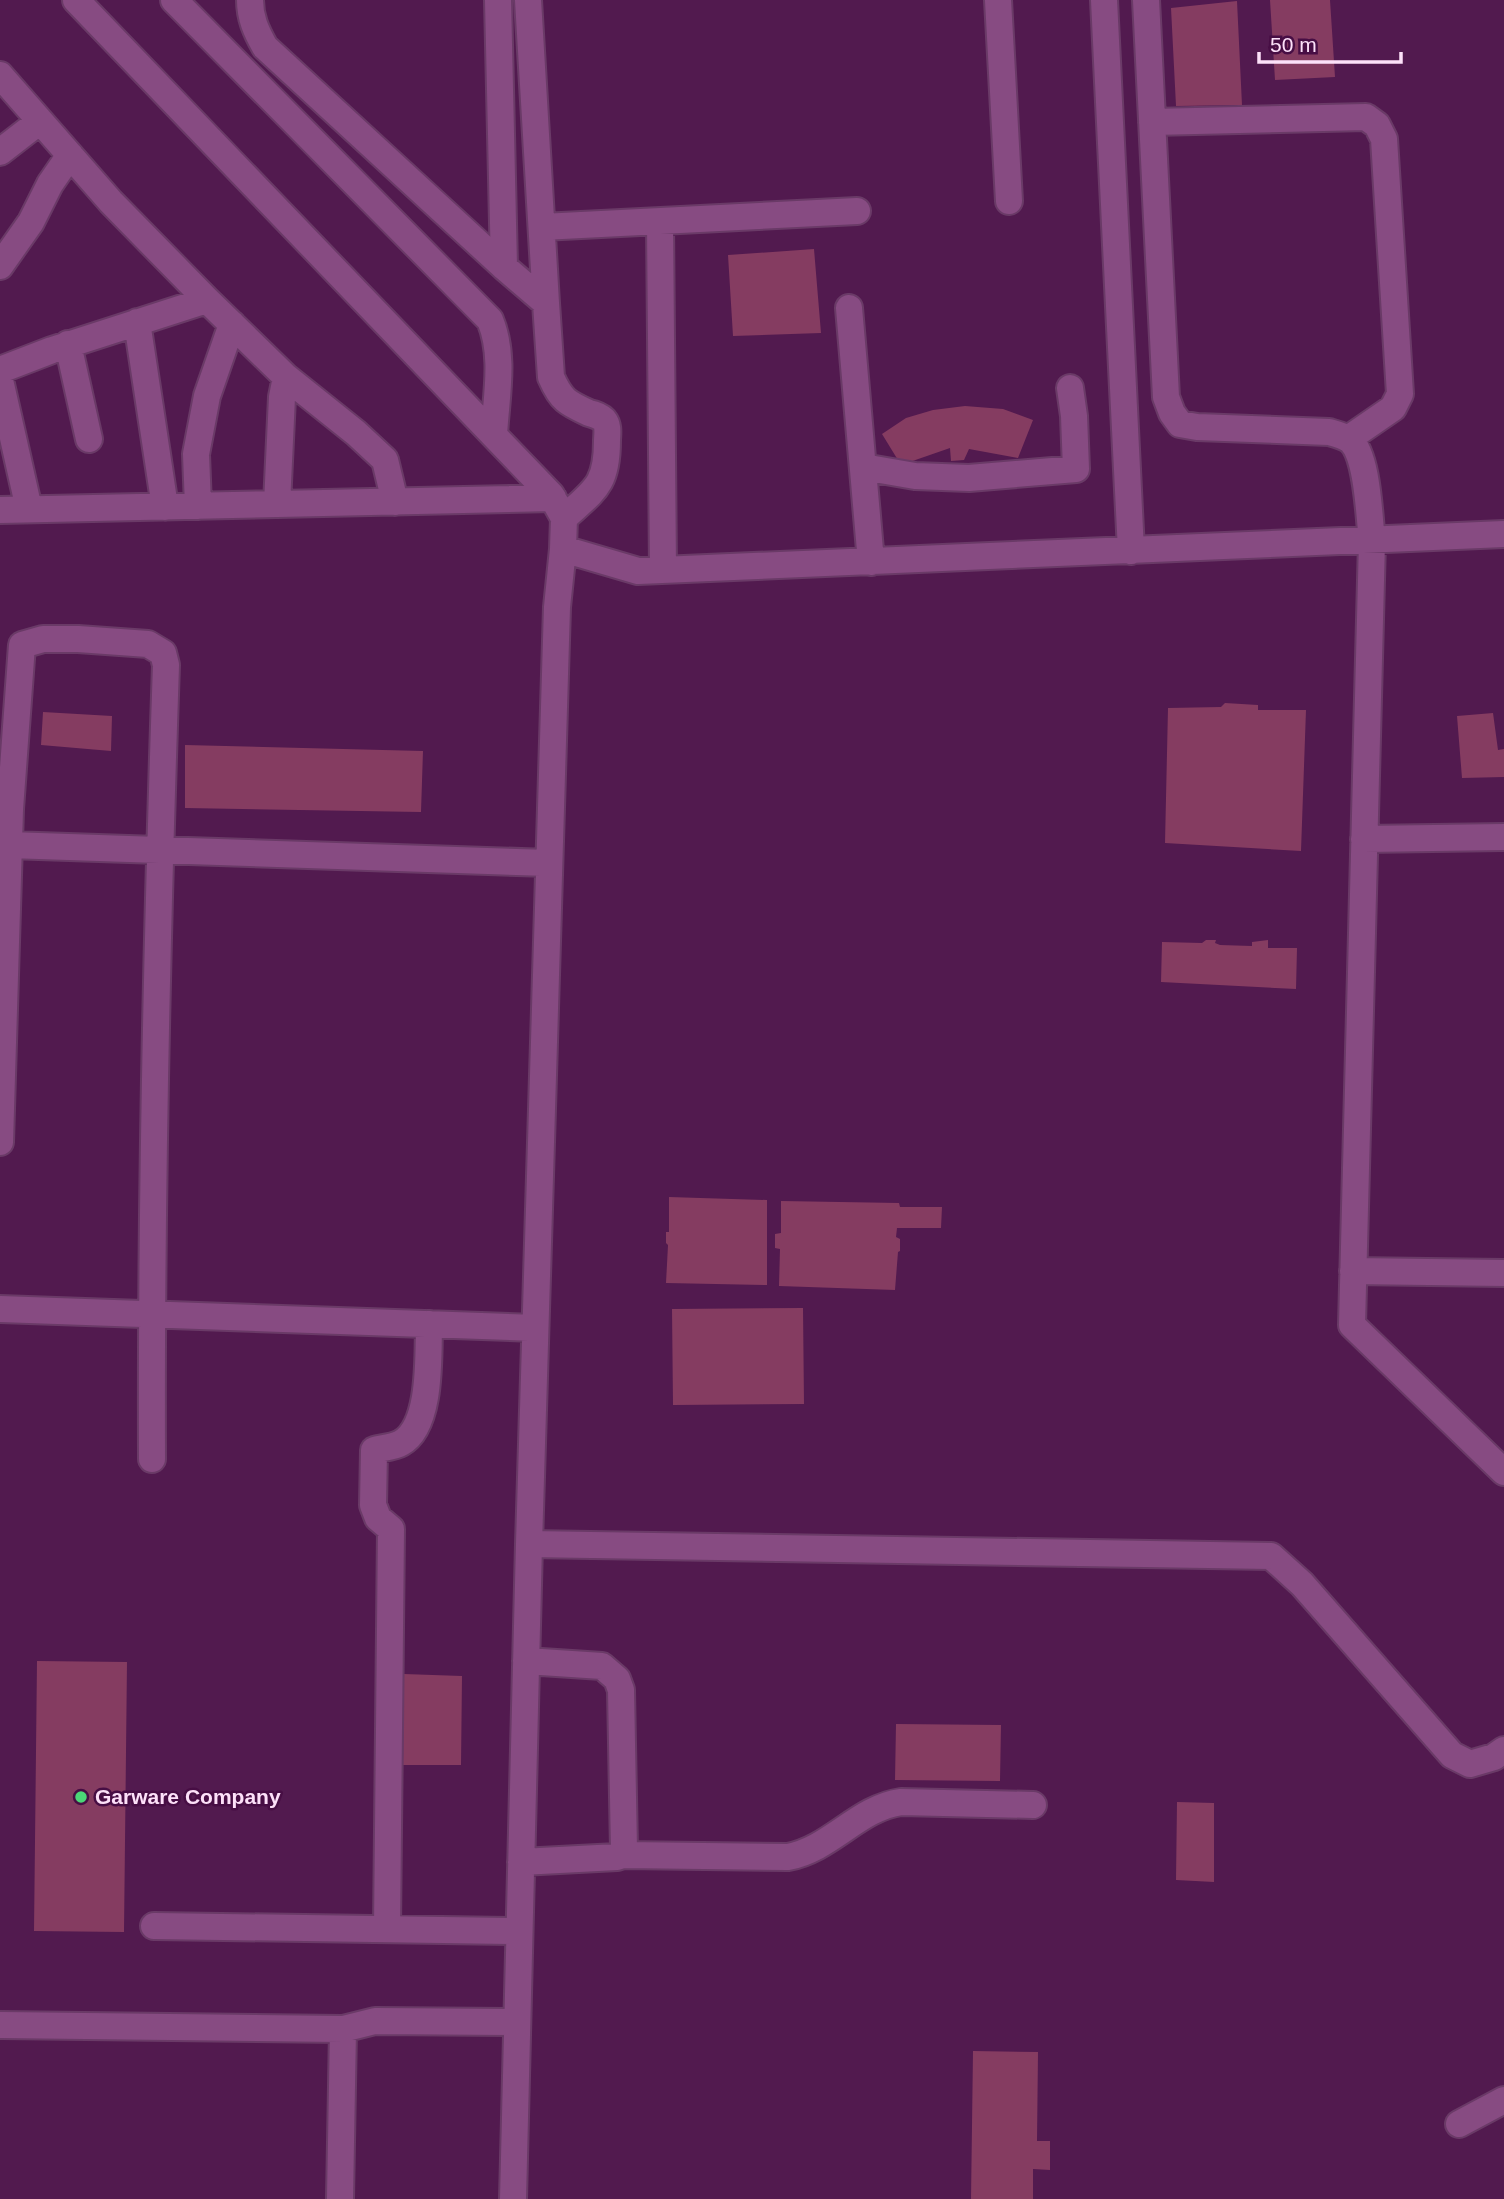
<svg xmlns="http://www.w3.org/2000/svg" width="1504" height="2199" font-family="Arial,sans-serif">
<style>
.building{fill:#853c61}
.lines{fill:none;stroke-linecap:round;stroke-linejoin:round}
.minor-casing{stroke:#6a3a67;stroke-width:30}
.minor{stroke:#874b82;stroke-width:26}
.poi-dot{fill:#4bd677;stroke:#470e44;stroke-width:2.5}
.labels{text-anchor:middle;stroke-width:5;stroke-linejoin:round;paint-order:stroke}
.poi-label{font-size:21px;font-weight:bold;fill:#fde1f9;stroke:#470e44;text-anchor:start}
</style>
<rect width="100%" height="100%" fill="#521a4f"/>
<!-- building -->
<path class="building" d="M1270,0H1330L1335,77L1275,80Z
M1237,1L1242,105L1176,106L1171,8Z
M814,249L821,333L733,336L728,255Z
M965,406L1003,409L1033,420L1018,458L969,449L964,460L951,461L950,448L901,465L882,434L906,418L933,410Z
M1225,703L1258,705V710H1306L1301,851L1165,843L1168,708L1221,707Z
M43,712L112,716L111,751L41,745Z
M1493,713L1498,750L1504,749V777L1462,778L1457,716Z
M185,745L423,751L421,812L185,808Z
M1206,940H1216L1215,943L1220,945L1252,946V942L1268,940V948H1297L1296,989L1161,982L1162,942L1202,943Z
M669,1197L767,1200V1285L666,1283L668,1245L666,1243V1232H669Z
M781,1201L899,1203L900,1207H942L941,1228H897L896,1237L900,1239V1251L898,1252L895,1290L779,1286L780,1249L775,1248V1234L781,1233Z
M803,1308L804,1404L673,1405L672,1309Z
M37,1661L127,1662L124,1932L34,1931Z
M404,1674L462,1676L461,1765H403Z
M896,1724L1001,1725L1000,1781L895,1780Z
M1177,1802L1214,1803V1882L1176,1880Z
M973,2051L1038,2052L1037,2141H1050V2170L1033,2169V2199H971Z"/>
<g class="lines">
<!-- minor casing -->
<g class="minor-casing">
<path id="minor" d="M76,0L551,495L564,518L563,549L557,607L529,1544L513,2199
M174,0L490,320C505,356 496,397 494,435
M250,0C250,18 256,31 265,47L504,267L546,303L551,377C561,400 567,403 589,413C594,414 601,417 604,420C609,426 607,435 607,441C607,486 594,490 564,518
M498,0L504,267
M528,0L546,303
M998,0L1009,201
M1104,0L1131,551
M1146,0L1166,397L1172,413L1180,424L1197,427L1329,432C1336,434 1344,436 1350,440C1368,456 1369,517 1372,541L1352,1325L1504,1472
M0,75L111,202L207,300L286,377L356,433L385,460L395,502
M1152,122L1366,117L1377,125L1384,139L1400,394L1393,408L1348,439
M0,152L40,121
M660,222L663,570
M542,227L857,211
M0,266L31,222L50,184L70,155
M849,308L871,562
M137,322L165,507
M68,344L89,439
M0,370L52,350L207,300
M0,380L29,509
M863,467L915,476L969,478L1076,469L1074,416L1070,388
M277,504L282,397L286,377
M198,506L196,454L207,396L232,324
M0,510L553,498
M563,549L638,571L1504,534
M1364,839L1504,837
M9,845L549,863
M0,1142L10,809L22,645L43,639H78L148,644L163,653L166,665C157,929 151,1194 152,1459
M1353,1271L1504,1273
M0,1309L535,1328
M529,1544L1271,1556L1302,1584L1452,1755L1470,1764L1494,1757L1504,1750
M623,1855L788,1857C831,1849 858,1808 901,1802L1033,1805
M521,1862L617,1857L623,1855L624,1850L621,1690L617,1679L602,1666L526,1661
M154,1926L519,1931
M387,1929L391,1529L378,1518L373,1505L374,1450C382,1448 394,1447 401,1443C432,1426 428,1355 429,1324
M0,2025L343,2029L375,2021L517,2022
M1459,2124L1504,2100
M340,2199L343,2029"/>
</g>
<!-- minor -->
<use href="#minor" class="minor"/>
</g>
<!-- markers -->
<circle class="poi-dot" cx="81" cy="1797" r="7"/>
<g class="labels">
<!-- poi labels -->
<g class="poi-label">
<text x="95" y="1804">Garware Company</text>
</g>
</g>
<!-- scale -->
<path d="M1259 52v10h142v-10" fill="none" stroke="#fde1f9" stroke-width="3.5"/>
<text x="1270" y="52" font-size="21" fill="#fde1f9" stroke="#470e44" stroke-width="5" paint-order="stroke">50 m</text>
</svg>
